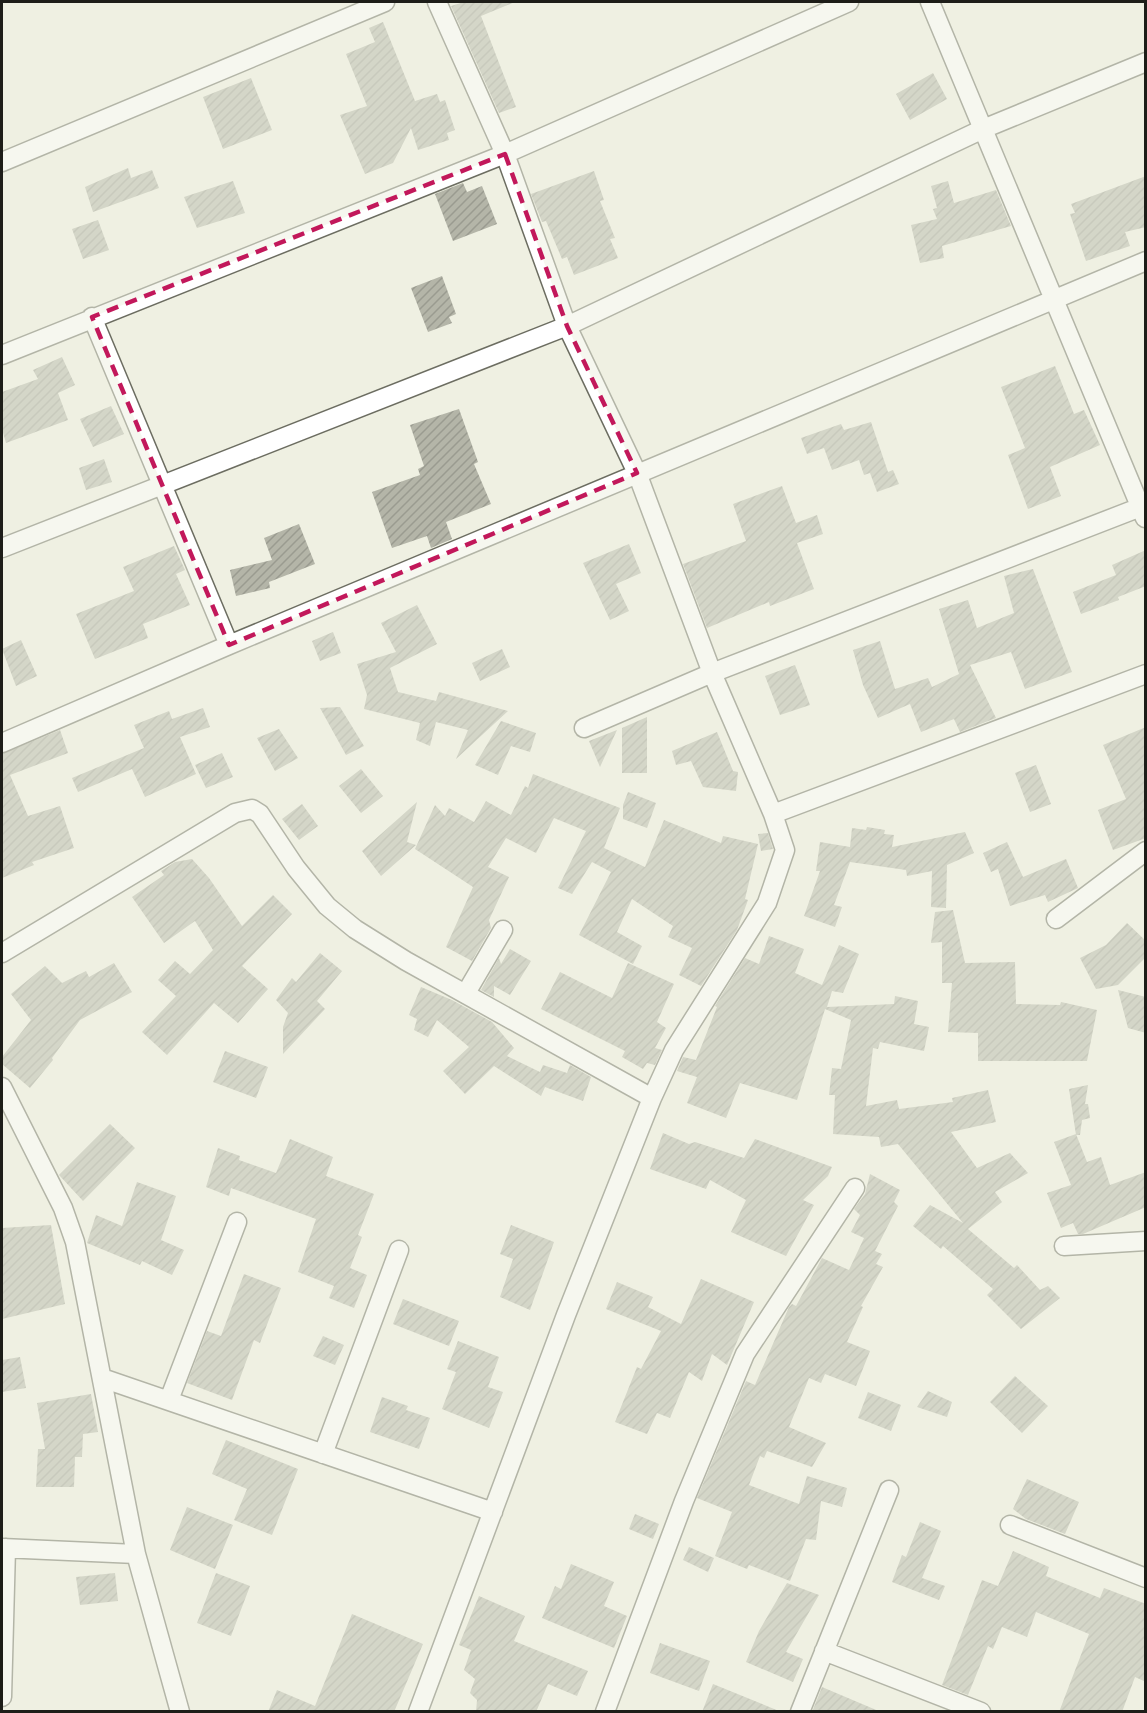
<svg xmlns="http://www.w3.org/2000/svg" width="1147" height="1713" font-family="'PT Sans Narrow',sans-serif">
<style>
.building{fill:url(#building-hatch)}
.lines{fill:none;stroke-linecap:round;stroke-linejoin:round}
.minor-casing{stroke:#6c6d61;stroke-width:21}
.minor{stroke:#fff;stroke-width:18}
.marked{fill:none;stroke:#c2185b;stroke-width:4.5;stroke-dasharray:12 8;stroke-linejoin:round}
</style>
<defs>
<pattern id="building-hatch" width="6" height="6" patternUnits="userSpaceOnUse" patternTransform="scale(1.5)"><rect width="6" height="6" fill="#b4b5a8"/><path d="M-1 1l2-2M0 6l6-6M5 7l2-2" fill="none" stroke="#9a9b90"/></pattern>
</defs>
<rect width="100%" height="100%" fill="#eff0e2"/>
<!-- building -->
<path class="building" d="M464,2H515L481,16L516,107L499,113L451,6Z
M383,22L415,101L437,94L440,102L445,100L455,130L447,133L449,140L418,150L411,128L393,163L365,174L340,115L367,106L346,54L375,42L369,28Z
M933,73L947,99L910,120L896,94Z
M251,78L272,130L223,149L203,97Z
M128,168L131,178L152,170L159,188L93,212L85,187Z
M594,171L604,200L600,201L615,238L610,239L618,258L574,275L567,257L562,259L546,221L542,222L531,194Z
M1146,176V227L1125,232L1130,246L1086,261L1070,214L1075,213L1071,204Z
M233,181L245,213L197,228L184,197Z
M948,181L954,203L996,190L1011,226L942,246L944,258L920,263L911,225L937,219L933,209L937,208L931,186Z
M463,183L467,192L482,186L497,224L453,241L435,194Z
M98,220L109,250L83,259L72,229Z
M442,276L456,314L449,317L452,323L428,332L411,288Z
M62,357L75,385L58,393L68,420L6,443L2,429V392L38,379L33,370Z
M1055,366L1074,414L1084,410L1100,445L1050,467L1061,496L1028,509L1008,455L1025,448L1001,387Z
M111,406L124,434L93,447L80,419Z
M459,409L478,462L474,464L491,504L446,522L452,539L431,548L427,536L392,548L372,492L420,475L418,469L424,466L410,425Z
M871,422L888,472L893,470L899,484L877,492L870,473L864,475L859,460L832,470L824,448L807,454L801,438L841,424L844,430Z
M104,459L112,482L86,490L79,468Z
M782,486L796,523L817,515L823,534L797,543L814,589L770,606L769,602L707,628L683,564L746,541L733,504Z
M299,524L315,564L269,582L270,588L236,596L230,570L272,560L264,538Z
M629,544L641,573L616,584L629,611L610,620L583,563Z
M174,546L185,570L176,574L190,605L143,624L148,638L95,659L76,614L134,591L123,567Z
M1146,550V586L1118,597L1119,600L1081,614L1073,592L1116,575L1112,565Z
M1033,569L1072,672L1025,689L1011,652L970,665L996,718L960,732L954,719L921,732L910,704L878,718L863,685L853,650L880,641L895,689L928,678L932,687L959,674L939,609L968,600L977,628L1014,613L1004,576Z
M417,605L437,644L390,668L398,692L436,701L439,692L508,711L456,759L468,730L436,722L430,746L416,740L420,723L364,709L367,695L357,664L396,652L381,623Z
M333,632L341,653L320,661L312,641Z
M21,640L37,676L16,686L2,649Z
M502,649L510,667L480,681L472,663Z
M795,665L810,705L780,715L765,676Z
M340,707L364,746L346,755L320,708Z
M203,708L210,727L180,737L196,774L145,797L132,769L78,792L72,778L144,748L134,725L169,711L172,719Z
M647,717V773H622V728Z
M501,721L536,733L530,752L511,746L498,775L475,765Z
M1146,727V838L1113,850L1098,810L1126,799L1103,745Z
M279,729L298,758L275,771L257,738Z
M60,730L68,753L10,775L28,816L60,806L74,848L32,862L34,865L2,878V754Z
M617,730L600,767L589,741Z
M717,732L733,771L738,772L736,791L703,787L691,761L676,765L672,751Z
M222,753L233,777L206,788L195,765Z
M1036,765L1051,804L1030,812L1015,773Z
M361,769L383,796L361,813L339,786Z
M533,774L620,808L604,848L645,867L664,820L721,843L723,836L758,844L745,899L748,900L737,930L701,986L679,975L692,948L668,937L673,926L632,899L617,932L642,946L633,964L579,935L611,872L592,862L572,894L558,888L586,831L554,818L536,853L506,838L488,867L509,877L489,920L491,928L472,961L446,947L473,887L415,849L435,805L445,816L449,808L474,822L486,801L511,815L525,786L528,788Z
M628,792L656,803L647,828L623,819V805Z
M417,802L407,842L416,845L381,876L362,851Z
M302,804L318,826L299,840L282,819Z
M867,827L885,830L884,834L894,835L892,847L965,832L974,853L947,865L946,908L931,907L932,871L907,876L906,870L850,862L834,905L842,907L835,927L804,916L820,871H816L820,842L850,847L852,828L866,830Z
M768,833L773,849L761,851L758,834Z
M1007,842L1023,877L1066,859L1078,888L1048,902L1045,895L1010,906L998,869L991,872L983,853Z
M192,859L209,878L242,926L273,895L292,914L242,966L268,989L238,1023L214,1003L167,1055L142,1032L176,996L158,980L175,961L190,974L213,950L195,921L164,943L132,897L164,875L161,871L175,862Z
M953,910L965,963L1015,962L1016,1004L1060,1005L1061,1002L1097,1010L1087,1061H978V1033L948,1032L952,983H942V942L931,943L935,912Z
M1127,923L1146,941V957L1118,985L1096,989L1080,958L1106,945Z
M769,936L804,949L795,973L822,985L839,945L859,954L843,993L832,991L827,1007L894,1004L895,996L918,1001L914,1024L929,1027L924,1051L880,1042L878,1049L873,1048L866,1106L897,1100L899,1109L953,1102L952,1098L988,1090L996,1122L951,1132L977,1168L1010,1153L1028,1173L995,1192L1002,1202L968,1229L1014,1268L1017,1265L1040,1290L1048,1286L1060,1298L1021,1329L987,1295L993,1289L943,1246L941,1249L913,1226L930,1205L963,1223L898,1144L881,1147L879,1137L833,1134L835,1095H829L832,1068L841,1069L851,1020L825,1009L797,1100L740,1083L726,1118L687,1103L697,1077L677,1071L683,1057L696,1060L717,1007L715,1006L745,958L759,964Z
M510,949L531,961L510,995L494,986V997L481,990L499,958L501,964Z
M320,953L342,971L317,1001L325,1009L283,1054V1027L288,1013L276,1000L292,978L296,982Z
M114,963L132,992L80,1020L52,1058L53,1060L30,1088L2,1064V1057L31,1020L11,994L45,966L62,983L86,971L89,977Z
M628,963L674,984L657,1022L666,1028L655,1048L662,1050L655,1065L647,1063L643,1069L622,1057L625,1051L541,1009L560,972L612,998Z
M421,987L452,1000L492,1022L514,1048L507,1056L540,1072L543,1065L567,1073L570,1065L591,1077L583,1101L545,1087L541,1096L494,1066L465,1094L443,1071L469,1047L437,1020L428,1037L414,1030L417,1019L409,1015Z
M1118,990L1146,997V1033L1128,1028Z
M225,1051L268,1067L256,1098L213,1082Z
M1088,1085L1085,1104H1088L1090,1118L1082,1120L1080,1135H1076L1069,1089Z
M110,1124L135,1148L83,1201L59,1175Z
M663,1133L689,1144L695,1142L744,1158L755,1139L832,1167L828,1176L803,1200L814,1205L786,1256L731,1232L746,1200L710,1180L706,1189L650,1169Z
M1076,1134L1087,1162L1101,1157L1110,1185L1146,1172V1207L1083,1234H1078L1073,1223L1061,1228L1047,1193L1071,1185L1054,1142Z
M290,1139L333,1157L326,1176L374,1194L358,1235L362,1237L350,1268L367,1275L354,1308L329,1298L334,1286L298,1272L316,1219L231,1188L229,1196L206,1187L218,1148L240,1156L239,1160L276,1173Z
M870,1174L900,1190L894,1202L898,1206L875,1251L882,1254L876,1264L883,1267L861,1306L863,1307L847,1342L870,1351L856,1386L825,1374L821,1383L809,1378L789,1427L826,1443L812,1467L767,1451L764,1458L760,1456L749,1485L799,1504L807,1476L847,1488L842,1507L821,1501L816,1540L806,1539L790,1581L749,1565L747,1569L715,1556L732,1512L697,1498L746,1381L755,1385L789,1307L792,1304L796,1306L822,1258L849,1270L864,1238L851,1232L860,1215L854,1209L865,1194Z
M137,1182L176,1196L161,1240L184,1250L172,1275L142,1261L140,1265L87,1243L96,1215L122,1226Z
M51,1225L65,1304L2,1319V1228Z
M511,1225L554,1242L530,1310L500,1297L513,1259L500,1254Z
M244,1274L281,1288L260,1343L254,1340L232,1400L187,1383L207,1331L221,1336Z
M701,1279L754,1302L727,1365L712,1354L702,1381L689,1372L670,1418L657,1413L647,1434L615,1422L637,1367L641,1369L661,1331L606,1309L617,1282L653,1297L648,1307L681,1324Z
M403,1299L459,1321L449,1346L393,1324Z
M323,1336L344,1345L335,1365L313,1356Z
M458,1341L499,1357L488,1387L503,1392L489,1428L442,1409L456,1372L447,1369Z
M20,1357L26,1388L2,1392V1360Z
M1015,1376L1048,1406L1022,1433L990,1402Z
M928,1391L952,1402L947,1417L917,1407Z
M868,1392L901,1405L891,1431L858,1418Z
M91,1394L98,1432L83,1434L82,1457H75L74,1487H36L38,1449H45L37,1403Z
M382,1397L408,1406L406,1410L430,1418L419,1449L370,1432Z
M226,1440L298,1469L272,1535L234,1520L247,1489L212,1474Z
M1027,1479L1079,1502L1065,1534L1026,1519L1013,1509Z
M187,1507L233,1525L215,1569L170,1550Z
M635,1514L659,1524L653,1539L629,1529Z
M920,1522L941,1531L922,1578L945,1586L939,1600L892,1582L902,1555L906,1557Z
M689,1547L714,1558L708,1572L683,1560Z
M1013,1551L1049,1567L1046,1576L1100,1598L1104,1588L1146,1604V1682L1135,1677L1122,1712H1059L1089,1634L1036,1612L1027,1637L1002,1627L993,1649L988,1646L968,1695L942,1685L982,1580L998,1586Z
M571,1564L614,1582L604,1606L627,1616L614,1648L542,1618L555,1586L561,1589Z
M115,1573L118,1601L80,1605L76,1577Z
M216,1573L250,1586L231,1636L197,1623Z
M787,1583L819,1595L786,1652L803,1659L793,1682L746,1662L759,1631Z
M479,1596L525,1616L514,1641L588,1671L577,1696L548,1684L536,1712H476L477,1700L470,1693L475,1679L464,1670L471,1650L459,1645Z
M352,1614L423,1644L394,1712H268L277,1690L315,1706Z
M660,1643L710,1661L699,1691L650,1673Z
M713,1684L779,1711V1712H702Z
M822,1687L881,1712H812Z"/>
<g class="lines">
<!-- minor casing -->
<g class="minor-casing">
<path id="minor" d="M930,2L1145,518
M2,162L385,2
M92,317L229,645
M2,355L505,154L849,2
M2,548L567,326L983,129L1146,62
M584,728L712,673L1146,505
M2,743L229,645L1146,261
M773,814L1146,674
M1056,919L1146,851
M2,953L235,813L252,809L260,814L296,868L327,906L355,929L406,961L652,1098
M466,993L503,930
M2,1087L63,1208L75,1242L136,1554
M1064,1246L1146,1241
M102,1378L493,1512
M169,1400L237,1222
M323,1454L399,1250
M1010,1525L1146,1578
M2,1548L136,1554L180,1712
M824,1651L981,1712
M2,1697L6,1548
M418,1712L566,1315L652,1098L674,1050L767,903L785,850L773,814L712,673L637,473L567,326L505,154L437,2
M605,1712L684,1501L745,1354L855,1188
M800,1712L889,1490"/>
</g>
<!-- minor -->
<use href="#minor" class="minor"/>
</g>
<!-- marked area -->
<path d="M0 0H1147V1713H0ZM505,154L567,326L637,473L229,645L92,317Z" fill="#eff0e2" fill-opacity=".55" fill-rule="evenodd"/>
<path class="marked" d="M505,154L567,326L637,473L229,645L92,317Z"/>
<!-- border -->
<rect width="1147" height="1713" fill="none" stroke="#1d1d18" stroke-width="6"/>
</svg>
